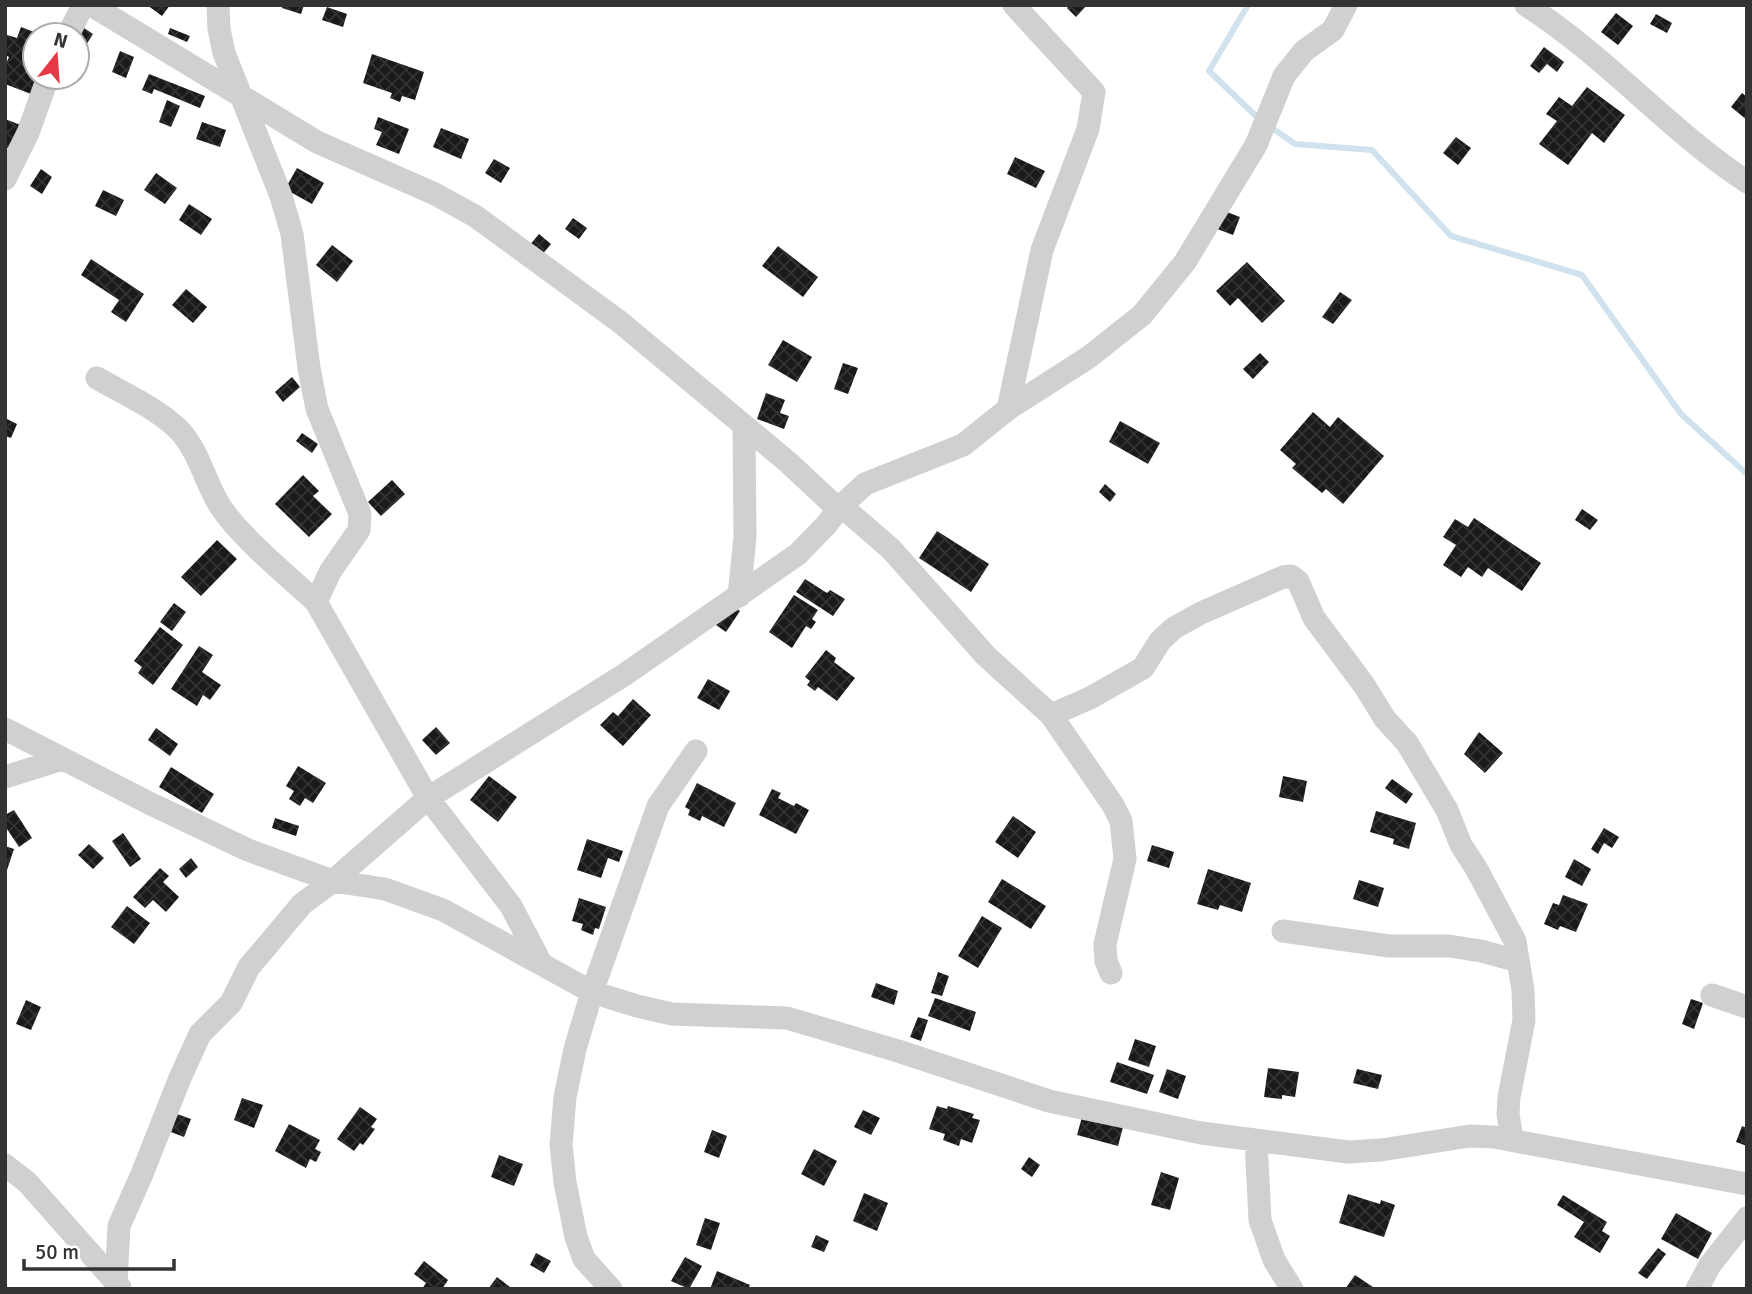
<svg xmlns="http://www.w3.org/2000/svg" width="1752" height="1294" font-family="Signika,sans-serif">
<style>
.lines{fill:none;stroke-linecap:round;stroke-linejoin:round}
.stream{stroke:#cfe2ee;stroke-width:6}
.building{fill:url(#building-cross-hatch)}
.minor{stroke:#d0d0d0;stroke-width:23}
</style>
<defs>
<pattern id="building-cross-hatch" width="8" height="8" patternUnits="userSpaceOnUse" patternTransform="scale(1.75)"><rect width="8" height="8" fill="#1a1a1a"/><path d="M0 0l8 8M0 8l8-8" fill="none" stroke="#333"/></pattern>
</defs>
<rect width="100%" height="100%" fill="#fff"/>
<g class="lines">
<!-- stream -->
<path class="stream" d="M1248,5L1209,71L1260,120
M1269,126L1295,144L1372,150L1451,236L1582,275L1681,414L1747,474"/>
</g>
<!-- building -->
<path class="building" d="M147,5H170L162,16Z
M283,5H304L301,14L282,8Z
M1070,5H1087L1076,17L1067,8Z
M327,7L347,14L343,27L322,20Z
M1616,13L1633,26L1618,45L1601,32Z
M1656,14L1672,23L1667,33L1650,24Z
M21,27L34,32L32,37L35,39V61L30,73L38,77L31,94L5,84V66L9,57L5,55V39L7,35L17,38Z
M84,28L93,34L81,53L77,51V40Z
M170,28L190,36L187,42L168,34Z
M1544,47L1564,62L1557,72L1547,64L1539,73L1530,66Z
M120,51L134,57L126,78L112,72Z
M372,54L424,72L415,100L402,96L400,102L390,98L392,93L363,83Z
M149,74L205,96L200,108L154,89L152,94L142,90Z
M1587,87L1625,115L1604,143L1592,133L1568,165L1539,144L1557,121L1546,114L1559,97L1572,106Z
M1742,93L1747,97V120L1731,107Z
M167,100L180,106L171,127L159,122Z
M378,117L409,129L399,154L376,145L382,132L374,129Z
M5,119L26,127L10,149L5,147Z
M202,122L226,130L220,147L196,139Z
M441,128L469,139L461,159L433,147Z
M1456,137L1471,148L1458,165L1443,153Z
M1015,157L1045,171L1036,188L1007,174Z
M494,159L510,168L501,183L485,173Z
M297,168L324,183L312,204L285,189Z
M41,169L52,177L42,194L30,186Z
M156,173L177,188L165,204L144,190Z
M103,190L124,200L116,216L95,206Z
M189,204L212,219L201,235L179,220Z
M1219,209L1240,217L1233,235L1212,227Z
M573,218L587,228L579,239L565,229Z
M539,234L551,244L541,256L529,246Z
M332,245L353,261L337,282L316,265Z
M778,246L818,277L803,297L762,266Z
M91,259L144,294L126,322L111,312L119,300L81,275Z
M1247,262L1285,301L1262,323L1238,298L1230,306L1216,291Z
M186,289L207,307L193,323L172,305Z
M1340,292L1352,300L1333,324L1322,317Z
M783,340L812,357L797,382L768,365Z
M1260,353L1269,362L1253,379L1243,369Z
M843,363L858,368L848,394L834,389Z
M292,377L300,387L283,402L275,392Z
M766,393L785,400L780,413L789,416L784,429L757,419Z
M1313,412L1330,427L1338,417L1384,456L1343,504L1326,489L1322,493L1292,468L1296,464L1280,450Z
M5,418L17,424L11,438L5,436Z
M1120,421L1160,443L1148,464L1109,442Z
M302,433L318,444L312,453L296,441Z
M303,475L319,491L313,496L332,514L309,537L275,504Z
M392,480L405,494L381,516L368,502Z
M1105,484L1116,494L1110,502L1099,492Z
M1582,509L1598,520L1590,530L1575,520Z
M1474,518L1541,563L1522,591L1488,568L1482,577L1468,567L1461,577L1443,565L1456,545L1443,537L1455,519L1468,527Z
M937,531L989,564L971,592L919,558Z
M217,540L237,559L201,596L181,577Z
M805,579L827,593L830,590L845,599L833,616L796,592Z
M794,595L818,610L812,619L816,622L811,629L806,626L792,648L769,632Z
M174,603L186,612L172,631L160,622Z
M730,604L740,611L726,632L716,625Z
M160,627L183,645L153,685L138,673L142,667L134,661Z
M199,646L213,655L202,672L221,685L210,700L203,695L197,706L171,689Z
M826,650L836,658L834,662L855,678L837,701L818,687L815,691L807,685L810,681L805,677Z
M708,679L730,691L719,710L697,698Z
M633,699L651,715L623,746L600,725L613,712L618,716Z
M436,727L450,743L436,755L422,740Z
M156,728L178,744L170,756L148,740Z
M1479,732L1503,753L1485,773L1464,754Z
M298,766L326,783L313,803L305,798L300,806L289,799L294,791L286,786Z
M171,767L214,794L202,813L159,787Z
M489,776L517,797L498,822L470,800Z
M1283,776L1307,781L1303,802L1279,797Z
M1392,779L1413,794L1406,804L1385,788Z
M697,783L736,803L724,827L702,816L700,821L688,815L690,810L685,807Z
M772,789L781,793L778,798L794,806L796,803L809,810L796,834L759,815Z
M14,810L32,838L19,847L5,826V815Z
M1376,811L1416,823L1409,849L1393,844L1394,839L1370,832Z
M1013,816L1036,832L1018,858L995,842Z
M275,818L299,826L296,836L272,828Z
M1604,828L1619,837L1612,848L1604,843L1598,854L1591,849Z
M123,833L141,859L130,867L112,841Z
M587,839L623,851L619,862L608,858L601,878L577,870Z
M89,844L104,858L93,869L78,855Z
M1152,845L1174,852L1169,868L1147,861Z
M5,846L14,849L6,873H5Z
M191,858L198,867L186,878L179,869Z
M1574,859L1591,869L1582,886L1565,877Z
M160,868L169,876L163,882L179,897L166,912L153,900L145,908L133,897Z
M1208,869L1251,883L1242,912L1220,905L1218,910L1197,904Z
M1002,879L1046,906L1031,929L988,902Z
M1359,880L1384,888L1378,907L1353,899Z
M1563,895L1588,904L1576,932L1560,926L1558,930L1544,924L1553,903L1559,905Z
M579,898L606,907L599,929L595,928L593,935L581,930L583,924L572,921Z
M127,906L150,923L134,944L111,927Z
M982,916L1002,928L978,968L958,956Z
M938,972L949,976L942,996L931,993Z
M876,983L898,991L894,1005L871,997Z
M935,998L976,1012L970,1031L928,1016Z
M1691,999L1703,1003L1694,1029L1682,1024Z
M26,1000L41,1007L31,1030L16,1024Z
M918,1017L928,1020L921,1041L910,1037Z
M1135,1039L1156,1046L1149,1067L1128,1060Z
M1117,1062L1154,1075L1147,1094L1110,1082Z
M1268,1068L1299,1072L1295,1097L1282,1095V1099L1264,1097Z
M1167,1069L1186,1076L1178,1099L1159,1092Z
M1357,1069L1382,1075L1378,1089L1353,1083Z
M242,1098L263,1105L254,1128L234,1120Z
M937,1106L947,1109L948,1106L974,1114L972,1118L980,1120L972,1143L961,1139L959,1146L943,1140L945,1134L929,1129Z
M360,1107L377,1119L371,1127L375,1129L363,1145L360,1143L354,1151L337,1139Z
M863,1110L880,1118L871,1135L854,1127Z
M177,1114L191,1119L184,1137L171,1132Z
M1082,1117L1123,1127L1118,1146L1077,1135Z
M289,1124L320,1140L315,1149L321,1152L316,1162L310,1159L306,1168L275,1151Z
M1742,1126L1747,1128V1146L1736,1142Z
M712,1130L727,1136L719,1158L704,1152Z
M814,1149L837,1161L824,1186L801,1174Z
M499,1155L523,1164L514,1186L491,1177Z
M1029,1157L1040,1165L1032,1177L1021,1169Z
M1161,1172L1179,1178L1170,1210L1151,1205Z
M864,1193L888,1203L877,1231L853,1221Z
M1348,1194L1380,1204L1381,1200L1395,1205L1384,1237L1339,1223Z
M1563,1195L1607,1222L1602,1231L1610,1236L1600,1253L1574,1237L1584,1222L1557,1205Z
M1676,1213L1712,1233L1698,1259L1661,1239Z
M705,1218L720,1223L711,1250L696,1245Z
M816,1235L829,1241L824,1252L811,1247Z
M1658,1248L1666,1254L1647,1279L1638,1273Z
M536,1253L551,1261L544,1273L530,1265Z
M685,1257L702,1266L689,1289L671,1281Z
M424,1261L448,1280L442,1289H422L426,1283L414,1274Z
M717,1271L750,1285L748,1289H710Z
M1355,1275L1376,1289H1345Z
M497,1277L510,1287L509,1289H488Z"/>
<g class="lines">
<!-- minor -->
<path class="minor" d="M91,5L317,142L435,194L475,216L620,322L789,463L838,509L846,510L891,549L986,656L1051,715L1113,805L1121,821L1125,859L1105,944L1106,961L1111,973
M218,5L219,29L224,53L281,196L292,234L309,368L317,409L360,514L359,530L330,572L316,602L428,798L511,906L541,963
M1526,5C1606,56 1668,130 1747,182
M68,35L83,5
M5,179L28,133L48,77
M97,378C124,394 157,408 179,430C199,451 205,482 220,506C241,538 287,575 316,602
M1008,409L1042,250L1088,129L1094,92L1014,5
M739,596L745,537L744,426
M1051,715L1090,698L1143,668L1160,641L1174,628L1201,613L1283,577L1291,576L1298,581L1314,618L1364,685L1385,719L1407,743L1447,810L1461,845L1476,868L1515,941L1523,990L1524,1020L1509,1097L1508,1114L1512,1139
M5,729L149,803L248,850L333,881L385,889L443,910L592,992L637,1006L672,1014L787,1018L898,1051L1049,1101L1201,1133L1348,1152L1381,1150L1470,1136L1494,1137L1747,1184
M5,777L62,759
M1283,931L1389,946H1449L1481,951L1518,961
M1712,995L1747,1007
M1256,1141L1260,1220L1274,1260L1292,1289
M5,1165L27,1182L120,1287
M116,1284L119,1226L142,1174L180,1078L200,1034L231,1003L249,967L302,904L333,881L428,798L624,675L798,554L827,524L838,509L865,484L963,445L1008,409L1089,357L1142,315L1185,262L1256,145L1284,76L1304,51L1333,30L1346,5
M611,1289L584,1259L576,1237L565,1182L561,1145L565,1097L575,1049L592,992L658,806L696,751
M1697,1289L1710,1265L1747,1218"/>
</g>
<!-- border -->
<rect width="1752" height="1294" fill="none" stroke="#333333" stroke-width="14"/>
<!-- north arrow -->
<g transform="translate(56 56) rotate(17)"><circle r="33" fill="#ffffff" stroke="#adadad" stroke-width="2"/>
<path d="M0-5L12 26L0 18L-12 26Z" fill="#e63946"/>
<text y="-10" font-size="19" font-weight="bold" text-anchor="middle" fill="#333333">N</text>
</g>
<!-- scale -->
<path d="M24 1259v10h150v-10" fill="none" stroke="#333333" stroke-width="3.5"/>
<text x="35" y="1259" font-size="21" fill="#333333" stroke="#ffffff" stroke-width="5" paint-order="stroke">50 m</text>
</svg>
